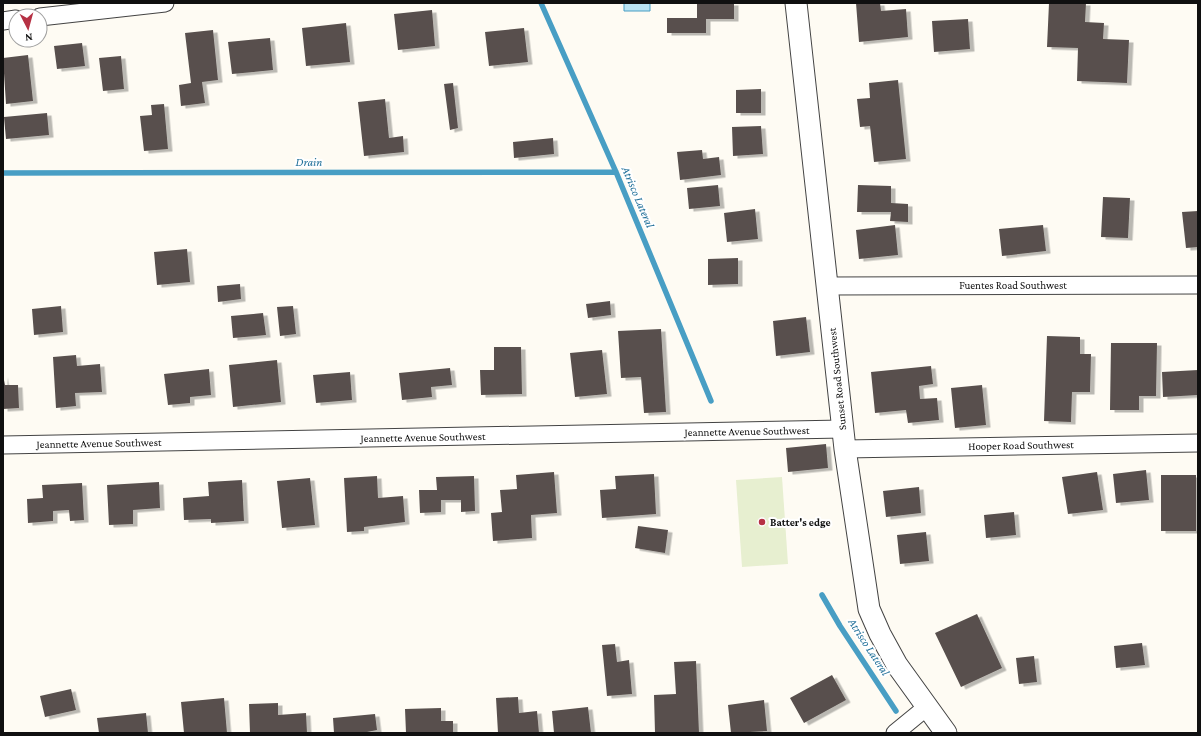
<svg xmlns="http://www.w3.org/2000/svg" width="1201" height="736" font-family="'Crimson Pro',serif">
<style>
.pitch{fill:#e7efd0}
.water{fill:#bbe3f2;stroke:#489ec4}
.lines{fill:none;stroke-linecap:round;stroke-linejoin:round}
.stream{stroke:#489ec4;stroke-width:5.5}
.building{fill:#58504d;filter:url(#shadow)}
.minor-casing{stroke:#434343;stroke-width:19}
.tertiary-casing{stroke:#434343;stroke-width:23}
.minor{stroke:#fff;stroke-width:17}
.tertiary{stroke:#fff;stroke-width:21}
.poi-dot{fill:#b63144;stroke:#fff;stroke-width:1.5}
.labels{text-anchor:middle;stroke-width:4;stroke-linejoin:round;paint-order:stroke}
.street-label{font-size:11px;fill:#101010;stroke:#fff}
.poi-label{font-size:11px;font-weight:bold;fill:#101010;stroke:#fff;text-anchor:start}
.water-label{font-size:12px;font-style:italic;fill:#217099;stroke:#fff}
</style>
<defs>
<filter id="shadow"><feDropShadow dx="4.5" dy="2.5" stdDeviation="0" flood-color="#0004"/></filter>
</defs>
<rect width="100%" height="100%" fill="#fefbf3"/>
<!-- pitch -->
<path class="pitch" d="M782,477L788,564L742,567L736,480Z"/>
<!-- water -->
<path class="water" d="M624,3H650V11H624Z"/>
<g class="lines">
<!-- stream -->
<path class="stream" d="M541,3L616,172L711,401
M3,173L616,172
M822,595L840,626L896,711"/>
</g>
<!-- building -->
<path class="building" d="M697,3H734V19H706V33H667V18H697Z
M856,3H880L881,11L906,9L908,37L859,42Z
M1049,3H1086L1085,22L1104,23L1103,39L1129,40L1127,83L1077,81L1078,48L1047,47Z
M432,10L435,46L398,50L394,14Z
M968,19L970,49L934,52L932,21Z
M346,23L350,62L306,66L302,28Z
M524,28L528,62L489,66L485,32Z
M213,30L218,80L202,82L205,103L181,106L179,85L191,83L185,33Z
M270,38L273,70L232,74L228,42Z
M82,43L85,66L57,69L54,46Z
M28,55L33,101L6,104L3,58Z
M121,56L124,89L103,91L99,58Z
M898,80L906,159L874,162L870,126L860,127L857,99L870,98L869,83Z
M453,83L458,128L450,130L444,84Z
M761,89V113H736V90Z
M385,99L389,138L403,136L404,152L364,156L358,102Z
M164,104L168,149L144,151L140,116L152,115L151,105Z
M47,113L49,135L6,139L4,117Z
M761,126L763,154L733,156L732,127Z
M553,138L554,154L514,158L513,142Z
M702,150L703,159L719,157L721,175L680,180L677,152Z
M718,185L720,206L689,209L687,188Z
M858,185L891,186V203L908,204V222L890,221L891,212H857Z
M1103,197L1130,198L1128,238L1101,237Z
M755,209L758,239L727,242L724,213Z
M1198,211V247L1186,248L1182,212Z
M895,225L898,255L859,259L856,230Z
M1043,225L1046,251L1002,256L999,229Z
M187,249L190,282L157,285L154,252Z
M738,258V284L708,285V259Z
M240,284L241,299L218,302L217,286Z
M610,301L611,315L588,318L586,304Z
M61,306L63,332L34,335L32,309Z
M293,306L296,334L280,336L277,307Z
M263,313L266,335L233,338L231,316Z
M806,317L810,352L776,356L773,321Z
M661,329L666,412L644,413L641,377L621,378L618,331Z
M1047,336L1080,337V354H1091L1090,392H1072L1071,422L1044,421Z
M1111,343H1157L1156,396H1139V410H1110Z
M494,347H521L522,394L481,395L480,370H494Z
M602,350L607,394L575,397L570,353Z
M76,355L77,366L100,364L102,392L75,393L76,406L56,408L53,357Z
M277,360L281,402L233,407L229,365Z
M931,366L933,384L919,386L920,399L937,398L939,420L908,423L906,410L875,413L871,372Z
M450,368L452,385L431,387L432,397L402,400L399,373Z
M209,369L211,395L190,397V403L168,405L164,374Z
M1198,370V395L1163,397L1162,372Z
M350,372L352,400L316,403L313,375Z
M3,375L5,385H18L19,408L3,409Z
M982,385L986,425L955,428L951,388Z
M826,444L828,468L788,472L786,448Z
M1146,470L1149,500L1116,503L1113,474Z
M554,472L557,513L531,515L532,538L493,541L491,513L502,512L500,490L517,489L516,475Z
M1097,472L1103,510L1068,514L1062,477Z
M654,474L656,514L602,518L600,490L616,489L615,476Z
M1161,475H1196V531H1161Z
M377,476L378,498L403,496L405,522L364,527V531L347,532L344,478Z
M474,476L475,511L461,512V500H441V512L420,513L419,490H437L436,477Z
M310,478L315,525L282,528L277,481Z
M242,480L244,521L211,523V519L184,520L183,498L209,496L208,482Z
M159,482L160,508L133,510V524L109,525L107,485Z
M82,483L84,520L70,521L69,510L53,511V521L28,523L27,499L43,498L42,485Z
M919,487L921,513L886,517L883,491Z
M1014,512L1016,535L986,538L984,515Z
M638,526L668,530L665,553L635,548Z
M926,532L929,561L900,564L897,535Z
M977,614L1002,668L961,687L935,633Z
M1142,643L1145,665L1116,668L1114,646Z
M615,644L617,662L629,660L632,694L607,696L602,645Z
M1034,656L1037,682L1019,684L1016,658Z
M696,661L699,733H655L654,695L676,694L674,662Z
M832,675L846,700L804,723L790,698Z
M71,689L76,710L45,717L40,696Z
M518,697L519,713L537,711L539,733H498L496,698Z
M224,698L227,733H184L181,702Z
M764,700L767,731L731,733L728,705Z
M278,703V715L306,713L307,733H250L249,704Z
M588,707L591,733H554L552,711Z
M441,708V721H453V733H406L405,709Z
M146,713L148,733H99L97,718Z
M375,714L377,730L362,733H334L333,718Z"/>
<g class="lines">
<!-- minor casing -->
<g class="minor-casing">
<path id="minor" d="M40,17L165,3
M3,21L16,19
M827,286L1198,285
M3,445L843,429
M845,449L1198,443
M895,733L928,706"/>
</g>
<!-- tertiary casing -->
<g class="tertiary-casing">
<path id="tertiary" d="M796,3L845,449L869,609L880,634L897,665L946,733"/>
</g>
<!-- minor -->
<use href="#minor" class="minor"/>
<!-- tertiary -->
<use href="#tertiary" class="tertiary"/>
</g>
<!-- markers -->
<circle class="poi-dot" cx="762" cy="522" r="4"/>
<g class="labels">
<!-- street labels -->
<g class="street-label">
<text x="1013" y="289">Fuentes Road Southwest</text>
<text transform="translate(837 379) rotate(-96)" y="4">Sunset Road Southwest</text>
<text transform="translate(747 431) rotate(-1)" y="4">Jeannette Avenue Southwest</text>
<text transform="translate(423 437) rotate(-1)" y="4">Jeannette Avenue Southwest</text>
<text transform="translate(99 443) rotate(-1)" y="4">Jeannette Avenue Southwest</text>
<text transform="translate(1021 445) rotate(-1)" y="4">Hooper Road Southwest</text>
</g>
<!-- poi labels -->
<g class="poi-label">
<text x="770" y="526">Batter's edge</text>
</g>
<!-- water labels -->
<g class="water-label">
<text x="309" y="166">Drain</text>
<text transform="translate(638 197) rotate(67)" y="4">Atrisco Lateral</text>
<text transform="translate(869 647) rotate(57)" y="4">Atrisco Lateral</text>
</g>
</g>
<!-- border -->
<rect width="1201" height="736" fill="none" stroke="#101010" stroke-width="8"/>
<!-- north arrow -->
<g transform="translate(28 28) rotate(174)"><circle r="19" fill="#ffffff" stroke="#9f9f9f"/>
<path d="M0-3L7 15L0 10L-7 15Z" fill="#b63144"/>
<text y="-6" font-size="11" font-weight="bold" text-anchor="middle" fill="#101010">N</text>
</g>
</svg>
